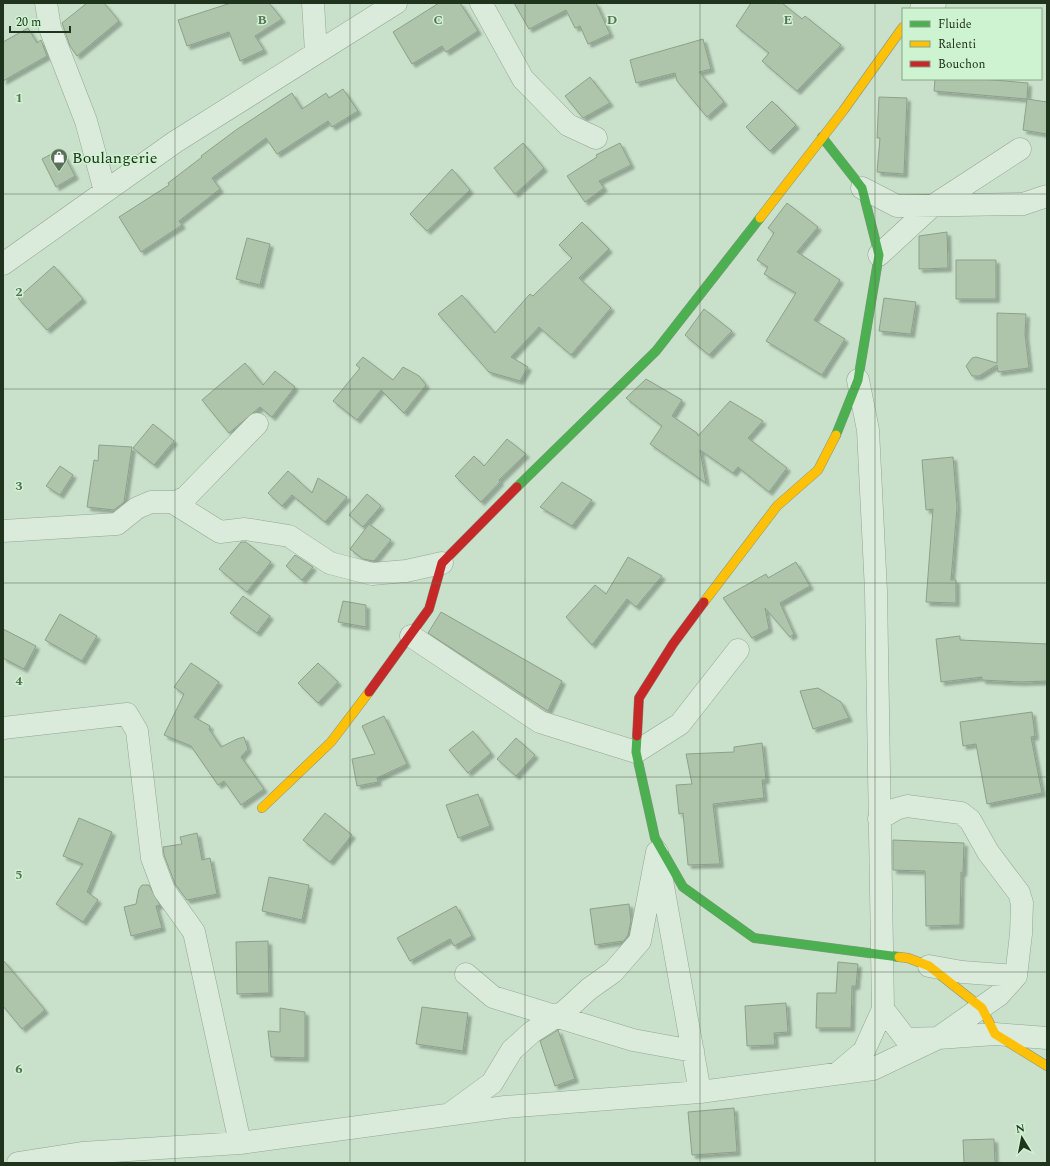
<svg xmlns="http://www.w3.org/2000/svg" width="1050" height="1166" font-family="Spectral,serif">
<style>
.building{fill:#aec4ab;stroke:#8ca189;filter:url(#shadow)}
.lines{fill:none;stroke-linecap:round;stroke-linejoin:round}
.street-casing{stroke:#94a693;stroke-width:23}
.fast-casing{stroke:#849583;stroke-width:10}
.slow-casing{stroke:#849583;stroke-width:10}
.jam-casing{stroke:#849583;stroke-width:10}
.street{stroke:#daeadb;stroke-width:22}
.fast{stroke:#4caf50;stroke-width:9}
.slow{stroke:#ffc107;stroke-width:9}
.jam{stroke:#c62828;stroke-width:9}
.grid{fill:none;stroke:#5b7059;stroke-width:1;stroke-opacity:0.55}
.labels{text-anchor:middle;stroke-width:3;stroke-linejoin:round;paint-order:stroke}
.poi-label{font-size:16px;fill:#20331c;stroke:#cef3d0;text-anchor:start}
.grid-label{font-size:13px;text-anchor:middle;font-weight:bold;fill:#5b7059;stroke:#cef3d0;stroke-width:3;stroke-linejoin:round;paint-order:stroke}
</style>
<defs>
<filter id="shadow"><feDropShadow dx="3.5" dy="3.5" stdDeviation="1" flood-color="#0004"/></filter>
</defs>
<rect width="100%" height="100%" fill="#c9e1ca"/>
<!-- building -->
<path class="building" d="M87,3H104L119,21L77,56L70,46L62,23Z
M231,3H269L282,19L255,36L264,50L240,61L229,32L187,46L178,20Z
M439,3H460L478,31L446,52L442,46L412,64L393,32Z
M514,3H596L610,34L588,44L580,26L575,28L566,10L529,29Z
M751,3H782L802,19L805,16L841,45L797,91L762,61L769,53L736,26Z
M28,28L37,43L41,40L47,56L3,81V42Z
M703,39L711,69L699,72L724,102L707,117L677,81L675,73L636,83L630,60Z
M590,77L610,103L583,118L565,96Z
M935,79H982L1028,83L1027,99L934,91Z
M343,89L358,111L332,127L328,121L277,154L266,138L212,178L220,189L179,221L182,225L141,252L119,217L169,185L168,183L202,157L201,156L236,130L292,93L302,109L326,93L329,98Z
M879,97L907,98L904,174L877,172L880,138H877Z
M1027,99L1047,102V134L1023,130Z
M772,101L796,125L770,151L746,127Z
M523,143L544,168L515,194L494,168Z
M620,143L631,165L599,181L604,188L585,202L567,176L597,157L596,155Z
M61,149L75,176L56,187L42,159Z
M452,169L470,190L427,231L410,214Z
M787,203L818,227L797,252L840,280L814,320L845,339L822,375L766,341L796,293L764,274L768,267L757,260L774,233L768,228Z
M582,222L609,249L579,278L611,308L571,355L539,327L511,357L528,367L520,381L489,372L438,314L462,295L495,333L530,294L533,296L572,258L559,245Z
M947,232L948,268L919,269V236Z
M247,238L270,244L260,285L236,279Z
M956,260H996V299H956Z
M54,266L83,299L47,330L18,298Z
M884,298L916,302L911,334L879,331Z
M704,309L732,331L709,355L685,335Z
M997,313L1026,314L1025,334L1029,368L998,372L997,365L979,376H972L966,366L972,358L976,357L997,363Z
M363,357L393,380L403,367L419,376L426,385L404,413L381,390L357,420L333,401L360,368L356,365Z
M245,363L263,385L275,371L295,387L272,417L260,407L229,433L202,400Z
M646,379L682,400L672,416L697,433L698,436L730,401L763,421L748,438L787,468L769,492L738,467L733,473L700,450L706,483L650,444L662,426L626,398Z
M153,424L174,441L154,465L133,448Z
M507,439L526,454L499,480L500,482L481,502L455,476L474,456L484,466Z
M99,445L132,447L124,502L114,510L87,507L94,460L98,461Z
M953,457L957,507L951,580H956V603L926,602L933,509L926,510L922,460Z
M60,466L73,475L60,495L46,486Z
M288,471L312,493L318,478L347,497L325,522L292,495L282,506L268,493Z
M562,482L592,500L572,526L540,507Z
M367,494L381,506L363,527L349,515Z
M369,524L391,540L374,561L363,559L350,549Z
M241,542H246L271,562L247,592L219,569Z
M295,555L313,567L302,580L286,566Z
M628,557L662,576L636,607L627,599L592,645L566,617L595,585L606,594Z
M796,562L810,586L780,603L794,634L790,637L765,608L769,629L752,638L723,598L766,574L768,578Z
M243,596L270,616L257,633L230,613Z
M343,601L366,605V627L338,622Z
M441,612L562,681L548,711L428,633Z
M60,614L97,636L82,661L45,640Z
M3,629L36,646L24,669L3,658Z
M960,636V640L1047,644V681L1021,682L982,680V677L941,682L936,639Z
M191,663L219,682L194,717L210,726L209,729L221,747L237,739L244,737L248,749L241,757L264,789L241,805L224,781L218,785L191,746L164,735L184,694L174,687Z
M318,663L338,682L318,703L298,683Z
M818,688L841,702L849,718L813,729L800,691Z
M1032,712L1035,736L1031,737L1042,793L987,804L976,744L963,746L960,722Z
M384,716L407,764L377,778L378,782L357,786L352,759L375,754L362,726Z
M473,731L491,753L468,773L449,750Z
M516,738L535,755L516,776L497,759Z
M762,743L766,780H762L764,798L713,804L720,864L688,865L683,813L679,814L676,785L692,784L686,754L734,752V747Z
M478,794L490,826L458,838L446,805Z
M325,813L352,835L330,862L303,840Z
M79,818L112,832L87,892L98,900L83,922L56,904L83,864L63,856Z
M197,833L202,860L210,858L217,894L187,900L175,884L164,855L163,847L182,844L180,837Z
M893,840L964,843L963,873L961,872L960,925L926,926L925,871L893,870Z
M269,877L309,885L302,920L262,911Z
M142,885H149L160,905L156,906L162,928L131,936L124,907L136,904L139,889Z
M629,904L631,921L628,935L624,941L595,945L590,909Z
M456,906L472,936L454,946L450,939L410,961L397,938Z
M268,941L269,993L237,994L236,942Z
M3,960L45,1010L22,1029L3,1006Z
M838,962L858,964L856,986H852L851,1028H816L817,993H836Z
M786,1003L788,1032L774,1033L775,1045L747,1046L745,1006Z
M422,1007L468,1013L463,1051L416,1044Z
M280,1008L305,1012V1058L271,1057L268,1031L280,1032Z
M558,1030L575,1079L555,1086L540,1041Z
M734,1108L737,1152L692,1155L688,1112Z
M994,1139L995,1163H964L963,1140Z"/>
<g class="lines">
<!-- street casing -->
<g class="street-casing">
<path id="street" d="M46,3L50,28L86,121L105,191
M313,3L316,52
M481,3L523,79L568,125L596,138
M921,9L935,3
M862,188L897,206L1023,204L1047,196
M879,255L931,207L1020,149
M3,264L175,142L396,3
M858,380L868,430L876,591L883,1009L906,1039L938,1038L999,995L1016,976L1021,934L1022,903L1019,893L988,852L970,820L961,813L907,806L896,809L879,819
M172,502L220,532L245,529L289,536L330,563L372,574L406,571L442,563
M3,531L117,524L137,508L151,502H176L186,497L257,424
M411,636L540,722L636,752L680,724L738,650
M3,728L127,714L137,731L152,858L164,890L194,932L240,1143
M659,864L700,1092
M929,966L962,972L1016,976
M466,974L493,997L633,1040L693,1051
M838,1073L864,1051L883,1009
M451,1113L492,1083L512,1050L532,1032L565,1011L589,989L613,972L640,941L657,852
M18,1163L82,1153L240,1143L505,1107L700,1092L873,1069L938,1038L995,1034L1047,1038"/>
</g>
<!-- fast casing -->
<g class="fast-casing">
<path id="fast" d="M822,137L862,188L879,255L858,380L836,435
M517,487L656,351L760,218
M637,736L636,752L655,838L683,887L754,938L899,957"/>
</g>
<!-- slow casing -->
<g class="slow-casing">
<path id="slow" d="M760,218L843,111L903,27
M704,602L777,506L818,470L836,435
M262,808L331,742L369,692
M899,957L908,958L929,966L982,1008L995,1034L1047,1066"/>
</g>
<!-- jam casing -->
<g class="jam-casing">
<path id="jam" d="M369,692L429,609L442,563L517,487
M637,736L639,698L673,644L704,602"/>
</g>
<!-- street -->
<use href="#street" class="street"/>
<!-- fast -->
<use href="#fast" class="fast"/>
<!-- slow -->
<use href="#slow" class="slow"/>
<!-- jam -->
<use href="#jam" class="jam"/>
</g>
<!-- grid -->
<path class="grid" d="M175,3V1163M350,3V1163M525,3V1163M700,3V1163M875,3V1163M3,194H1047M3,389H1047M3,583H1047M3,777H1047M3,972H1047"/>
<!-- icons -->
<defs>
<g id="shop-pin" transform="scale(0.9)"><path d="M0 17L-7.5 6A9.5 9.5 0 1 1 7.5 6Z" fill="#5b7059" stroke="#cef3d0"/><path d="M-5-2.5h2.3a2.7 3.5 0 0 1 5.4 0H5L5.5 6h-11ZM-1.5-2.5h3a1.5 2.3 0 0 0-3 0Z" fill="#fff"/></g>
</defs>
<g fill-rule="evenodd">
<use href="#shop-pin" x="59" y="157"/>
</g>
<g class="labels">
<!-- poi labels -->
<g class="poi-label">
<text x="72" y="163">Boulangerie</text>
</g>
</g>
<g class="grid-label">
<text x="262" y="24">B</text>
<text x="438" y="24">C</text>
<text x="612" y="24">D</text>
<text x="788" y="24">E</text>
<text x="19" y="102">1</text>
<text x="19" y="296">2</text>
<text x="19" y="490">3</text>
<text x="19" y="685">4</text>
<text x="19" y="879">5</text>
<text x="19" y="1073">6</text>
</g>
<!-- border -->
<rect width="1050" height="1166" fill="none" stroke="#20331c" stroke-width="8"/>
<!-- legend -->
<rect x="902" y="8" width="140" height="72" fill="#cef3d0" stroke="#88a688"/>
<rect x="910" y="21" width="20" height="6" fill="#4caf50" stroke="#88a688"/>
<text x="938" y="28" font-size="12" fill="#20331c">Fluide</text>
<rect x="910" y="41" width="20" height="6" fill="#ffc107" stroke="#88a688"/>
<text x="938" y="48" font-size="12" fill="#20331c">Ralenti</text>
<rect x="910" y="61" width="20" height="6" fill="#c62828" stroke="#88a688"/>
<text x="938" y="68" font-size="12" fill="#20331c">Bouchon</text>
<!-- north arrow -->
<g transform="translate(1022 1138) rotate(350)" stroke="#cef3d0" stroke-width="3" paint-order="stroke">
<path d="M0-3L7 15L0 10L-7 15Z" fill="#20331c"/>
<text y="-6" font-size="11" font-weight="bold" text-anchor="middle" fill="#20331c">N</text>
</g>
<!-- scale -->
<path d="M10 26v6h60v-6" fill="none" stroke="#20331c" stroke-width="2"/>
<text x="16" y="26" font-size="12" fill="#20331c" stroke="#cef3d0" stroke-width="3" paint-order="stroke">20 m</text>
</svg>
